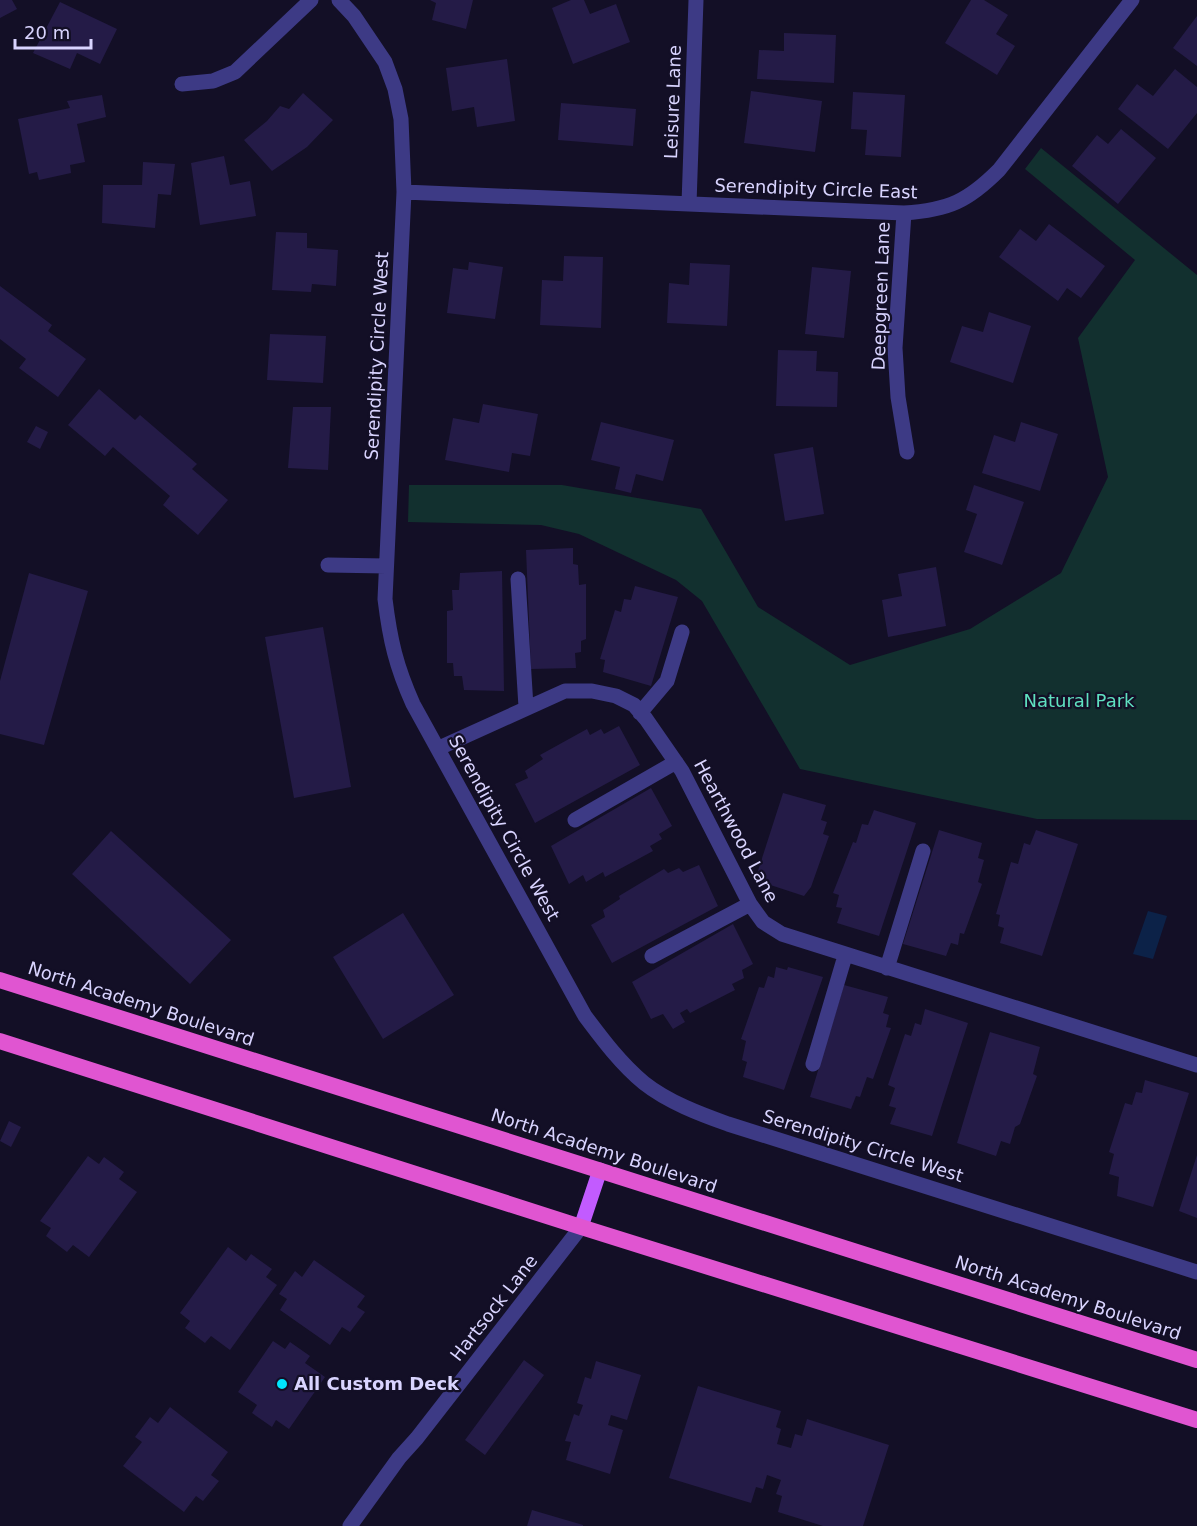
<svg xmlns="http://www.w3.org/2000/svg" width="1197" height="1526" font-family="'DejaVu Sans',sans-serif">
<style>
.green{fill:#12302f}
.water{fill:#0c2248}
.building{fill:#241b47}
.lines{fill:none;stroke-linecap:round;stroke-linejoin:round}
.minor{stroke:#3d3a85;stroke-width:15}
.primary{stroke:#c25bff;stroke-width:15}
.trunk{stroke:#e055d1;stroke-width:16}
.poi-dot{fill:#00e5ff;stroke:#130f26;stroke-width:2}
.labels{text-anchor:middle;stroke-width:4.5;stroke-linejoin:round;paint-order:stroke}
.street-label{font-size:18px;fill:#d9d4ff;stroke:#130f26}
.park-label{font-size:18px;fill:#5fe0c0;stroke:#130f26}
.poi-label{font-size:18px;font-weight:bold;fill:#d9d4ff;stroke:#130f26;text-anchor:start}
</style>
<rect width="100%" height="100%" fill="#130f26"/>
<!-- green -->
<path class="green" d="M1041,148L1197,275V820L1037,819L800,769L702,601L676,580L579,534L541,525L408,522L409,485H562L701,509L758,607L850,665L970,629L1061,573L1108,477L1078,338L1135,260L1025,169Z"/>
<!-- water -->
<path class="water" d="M1148,911L1167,916L1153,959L1133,954Z"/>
<!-- building -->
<path class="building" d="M0,0H12L17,9L0,18Z
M473,0L466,29L432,20L436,3L430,0Z
M571,0H584L590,14L616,4L630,42L573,64L552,8Z
M971,0H984L1008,15L996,34L1015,46L997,75L945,43Z
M60,2L117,29L100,64L77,53L70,69L33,53Z
M1197,16V66L1173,48Z
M784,33L836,35L834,83L757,79L759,50L784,51Z
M507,59L515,121L477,127L474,107L452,111L446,68Z
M1175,69L1197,87V113L1168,149L1118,109L1137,84L1153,96Z
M751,91L822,101L815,152L744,143Z
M853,92L905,95L901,157L865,155L867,130L851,129Z
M303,93L333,120L307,147L272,171L244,140L267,121L280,106L289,109Z
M102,95L106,117L77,124L85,162L70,165L71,173L39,180L37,172L29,174L18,119L70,108L67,101Z
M561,103L636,109L633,146L558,140Z
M1121,129L1156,158L1118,204L1072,166L1097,135L1108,144Z
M224,156L230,185L250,181L256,216L200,225L191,163Z
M143,162L175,164L171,195L158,194L155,228L102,223L103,185H142Z
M1049,224L1105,266L1081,298L1067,288L1058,301L999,257L1020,229L1036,241Z
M276,232L307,233V248L338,250L336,286L312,284L311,292L272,290Z
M564,256L603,257L601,328L540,325L542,280L563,281Z
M469,262L503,267L495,319L447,313L453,268L468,270Z
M690,263L730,265L727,326L667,323L669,283L689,285Z
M812,267L851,271L844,338L805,334Z
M0,286L52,325L48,331L86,359L58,397L19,368L26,359L0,339Z
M989,312L1031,326L1013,383L950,362L962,326L983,332Z
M270,334L326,336L323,383L267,380Z
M778,350L817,351L816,371L838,372L837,407L776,406Z
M99,389L135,420L140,415L197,464L192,469L228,500L198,535L163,505L170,496L113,447L105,456L68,425Z
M483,404L538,414L530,456L512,453L509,472L445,460L453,418L479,423Z
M293,407H331L328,470L288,468Z
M601,422L674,440L663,481L636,474L631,493L615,489L620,467L591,460Z
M1021,422L1058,434L1040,491L982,473L994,435L1015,442Z
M36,426L48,432L40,449L27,442Z
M813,447L824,514L785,521L774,454Z
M974,485L1024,502L1002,565L964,552L977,514L966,510Z
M573,548V564L578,565L579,585L586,584V639L581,641V652L575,653L576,668L531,669L526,550Z
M936,567L946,626L888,637L882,600L902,596L898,574Z
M502,571L504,691L464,690L462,676H454L453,663H447V611L453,610L452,590H459L460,573Z
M29,573L88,591L44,745L0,734V681Z
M635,586L678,597L651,686L603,672L605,660L600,659L615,610L621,612L624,599L631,600Z
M323,627L351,787L294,798L265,637Z
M619,726L640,765L535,823L515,784L528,778L525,771L543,759L540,755L587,729L590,735L601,729L604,734Z
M651,788L672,826L659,834L662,839L650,846L653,851L605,877L603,872L586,882L583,875L569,884L551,846Z
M783,793L826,805L821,820L827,822L823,834L829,836L811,887L804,896L755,880Z
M874,810L916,823L879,936L837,923L842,908L836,907L839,895L833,893L853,842L856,843L862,824L868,825Z
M939,830L982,843L978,858L984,860L978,882L982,884L964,934L960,933L958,945L951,943L946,956L903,944Z
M1036,830L1078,844L1042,956L1000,943L1004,928L998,926L1000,915L996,914L1011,862L1018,864L1024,843L1030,845Z
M111,831L231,940L190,984L72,874Z
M699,865L718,906L612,963L591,925L605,917L603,910L620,899L619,896L664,869L668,873L679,868L683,872Z
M403,913L454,995L383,1039L333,957Z
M733,924L753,964L742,970L744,978L732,984L735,990L690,1013L687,1009L680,1013L685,1022L673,1029L663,1014L651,1019L632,982Z
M776,967L787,970L788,967L823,977L784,1090L743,1077L747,1062L742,1060L746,1041L741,1039L759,987L764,988L768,976L774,978Z
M844,985L888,997L883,1013L889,1015L886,1027L891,1028L873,1079L867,1077L860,1097L856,1096L851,1109L810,1097Z
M925,1009L968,1023L932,1136L890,1124L896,1108L889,1106L895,1088L888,1085L905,1034L911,1036L915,1023L921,1025Z
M990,1032L1040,1047L1033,1074L1037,1076L1020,1124L1015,1127L1010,1144L1001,1141L996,1156L957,1143Z
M1145,1080L1189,1093L1153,1207L1117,1196L1119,1177L1109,1174L1114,1154L1109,1152L1125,1103L1132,1105L1136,1092L1142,1093Z
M9,1121L21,1127L11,1147L0,1141Z
M1197,1155V1218L1179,1211Z
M88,1156L99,1164L104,1157L124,1172L119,1179L137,1192L89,1257L73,1245L67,1252L46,1236L51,1228L40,1221Z
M228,1247L246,1261L251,1254L272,1269L266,1277L277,1285L230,1350L211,1336L205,1343L185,1328L190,1321L180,1313Z
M314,1260L365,1296L357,1307L365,1312L350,1332L342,1327L330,1345L280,1310L287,1299L279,1294L295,1271L302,1277Z
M273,1341L285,1349L290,1342L310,1356L305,1363L325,1377L289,1429L276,1420L272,1427L252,1413L257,1405L238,1392Z
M524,1360L544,1375L485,1455L465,1440Z
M596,1361L641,1375L627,1420L611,1415L608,1425L623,1430L610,1474L566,1460L571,1442L565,1441L574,1414L579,1416L583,1405L577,1403L585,1377L591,1379Z
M698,1386L781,1411L776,1427L781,1429L777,1444L791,1448L795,1434L802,1436L807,1419L889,1445L863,1526H823L778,1512L782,1496L776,1494L781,1480L767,1475L763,1489L756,1487L751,1503L669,1478Z
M170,1407L228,1452L211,1475L219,1481L203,1501L196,1496L184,1512L123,1466L142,1442L135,1437L150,1417L158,1423Z
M532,1510L583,1525V1526H527Z"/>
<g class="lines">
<!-- minor -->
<path class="minor" d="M339,0L354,16L385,62L395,89L401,119L404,192L385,599C390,640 396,666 413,704L585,1016C603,1040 621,1064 644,1083C668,1102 700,1114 728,1124L1197,1272
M182,84L213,81L235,72L311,0
M404,192L904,213C949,210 968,201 999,170L1132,0
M689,204L696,0
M904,213L895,348L898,397L907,452
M328,565L386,566
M518,579L526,707
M640,713L667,681L682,632
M439,748L565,691H592L616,696L634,705L646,719L682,771L750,904L763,922L782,934L1197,1065
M575,820L676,762
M652,956L750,904
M887,968L923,851
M813,1064L845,956
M350,1526L399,1458L417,1438L581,1227"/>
<!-- primary -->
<path class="primary" d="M581,1227L600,1170"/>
<!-- trunk -->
<path class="trunk" d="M0,980L1197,1360
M0,1041L581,1227L1197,1420"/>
</g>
<!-- markers -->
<circle class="poi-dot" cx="282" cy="1384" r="6"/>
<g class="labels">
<!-- street labels -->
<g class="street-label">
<text transform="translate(673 102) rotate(-88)" y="6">Leisure Lane</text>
<text transform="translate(816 189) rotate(2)" y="6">Serendipity Circle East</text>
<text transform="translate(881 296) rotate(-88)" y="6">Deepgreen Lane</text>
<text transform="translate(377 356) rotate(-87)" y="6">Serendipity Circle West</text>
<text transform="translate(504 828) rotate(61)" y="6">Serendipity Circle West</text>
<text transform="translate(736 831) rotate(62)" y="6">Hearthwood Lane</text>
<text transform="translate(141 1004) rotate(18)" y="6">North Academy Boulevard</text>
<text transform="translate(863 1146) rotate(17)" y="6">Serendipity Circle West</text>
<text transform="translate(604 1151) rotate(18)" y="6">North Academy Boulevard</text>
<text transform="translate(1068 1298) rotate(18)" y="6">North Academy Boulevard</text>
<text transform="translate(494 1308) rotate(-52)" y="6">Hartsock Lane</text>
</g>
<!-- park labels -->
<g class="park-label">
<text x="1079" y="707">Natural Park</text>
</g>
<!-- poi labels -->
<g class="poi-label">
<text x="294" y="1390">All Custom Deck</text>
</g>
</g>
<!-- scale -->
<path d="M15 39v9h76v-9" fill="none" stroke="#d9d4ff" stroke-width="3"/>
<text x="24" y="39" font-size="18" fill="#d9d4ff" stroke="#130f26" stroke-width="4.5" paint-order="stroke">20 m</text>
</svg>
